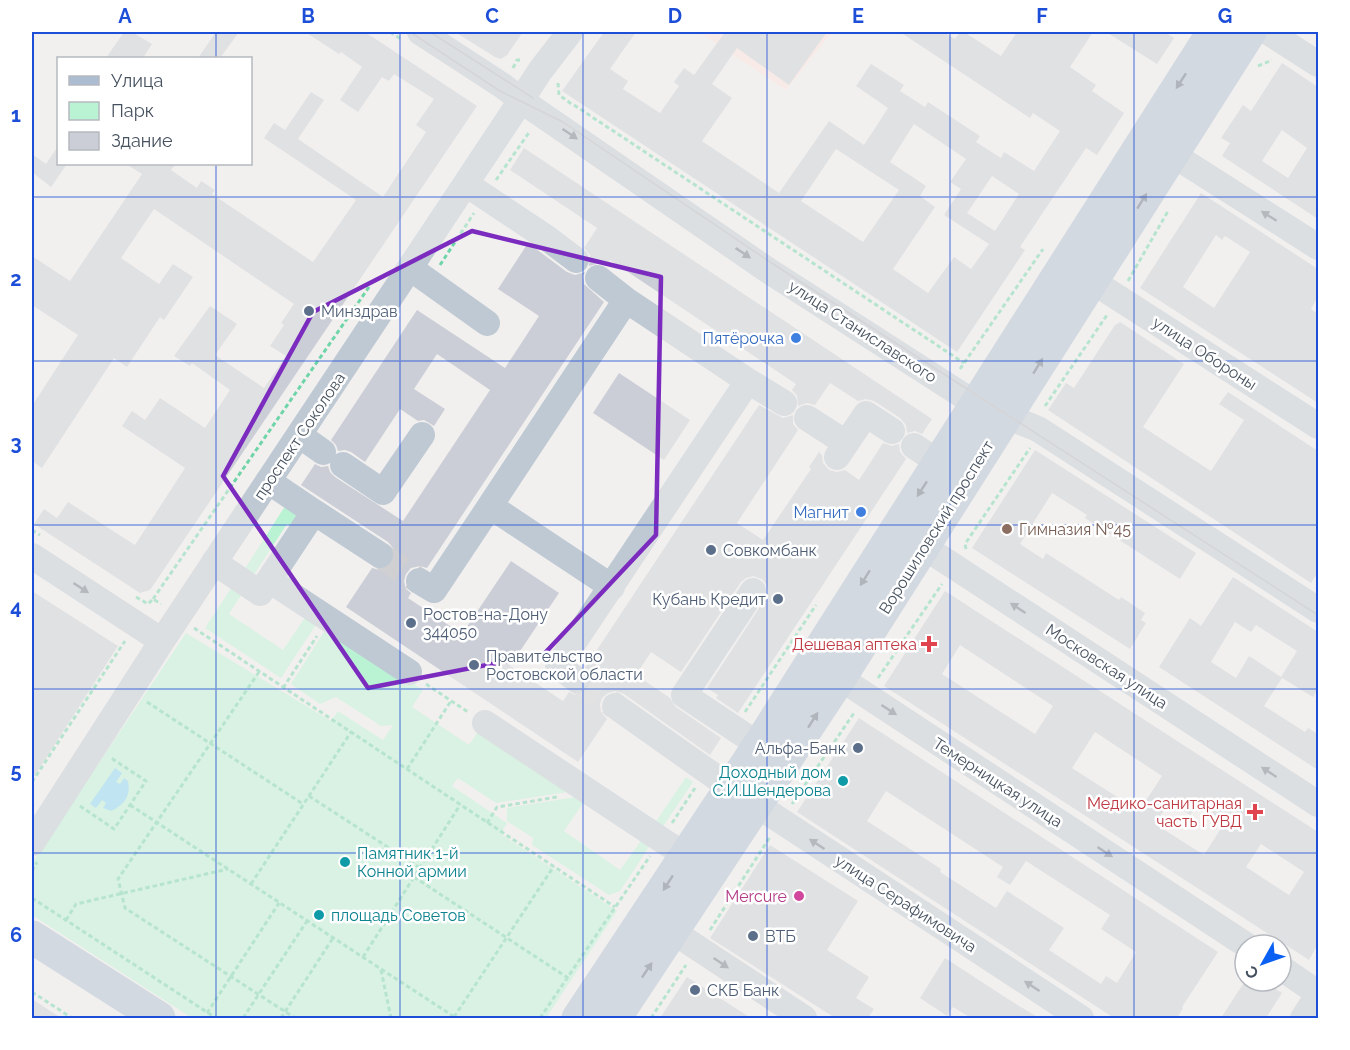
<svg xmlns="http://www.w3.org/2000/svg" width="1350" height="1050" font-family="Raleway,sans-serif">
<style>
.medical{fill:#fde3de}
.green{fill:#baf3d4}
.water{fill:#84d5f4}
.building{fill:#cbced6;fill-rule:evenodd}
.lines{fill:none;stroke-linecap:round;stroke-linejoin:round}
.minor-tunnel{stroke:#d0d0d2;stroke-width:26;stroke-dasharray:26 13;stroke-linecap:butt}
.path{stroke:#6fd5a9;stroke-width:3;stroke-dasharray:4.5 3;stroke-linecap:butt}
.minor{stroke:#bfc9d3;stroke-width:26}
.major{stroke:#adbdd1;stroke-width:33}
.tram{stroke:#b1b4bb;stroke-width:1.5}
.oneway{fill:#606c7c}
.oneway2{fill:#6a7582}
.marked{fill:none;stroke:#7b2cbf;stroke-width:4.5;stroke-linejoin:round}
.grid{fill:none;stroke:#1d4ed8;stroke-width:1.5;stroke-opacity:0.55}
.service-dot{fill:#5c6f8a;stroke:#fff;stroke-width:2}
.shop-dot{fill:#3f7fe0;stroke:#fff;stroke-width:2}
.education-dot{fill:#8d6e63;stroke:#fff;stroke-width:2}
.health-dot{fill:#e0444e;stroke:#fff;stroke-width:2}
.culture-dot{fill:#0f9aa8;stroke:#fff;stroke-width:2}
.hotel-dot{fill:#d1479c;stroke:#fff;stroke-width:2}
.labels{text-anchor:middle;stroke-width:5;stroke-linejoin:round;paint-order:stroke}
.service-label{font-size:16px;fill:#4e5e75;stroke:#fff;text-anchor:start}
.street-label{font-size:16px;fill:#46515f;stroke:#fff}
.shop-label{font-size:16px;fill:#366cbe;stroke:#fff;text-anchor:end}
.education-label{font-size:16px;fill:#785e54;stroke:#fff;text-anchor:start}
.health-label{font-size:16px;fill:#be3a42;stroke:#fff;text-anchor:end}
.culture-label{font-size:16px;fill:#0d838f;stroke:#fff;text-anchor:start}
.hotel-label{font-size:16px;fill:#b23c85;stroke:#fff;text-anchor:end}
.neatline{fill:none;stroke:#1d4ed8;stroke-width:2}
.grid-label{font-size:20px;text-anchor:middle;font-weight:bold;fill:#1d4ed8}
</style>
<rect width="100%" height="100%" fill="#f2f0ef"/>
<!-- medical -->
<path class="medical" d="M699,32H832L786,90Z"/>
<!-- green -->
<path class="green" d="M287,503L306,515L297,530L287,524L253,576L244,570Z
M235,582L245,589L229,614L283,650L310,610L321,617L281,678L205,628Z
M327,627L423,690L412,707L469,745L480,729L574,791L496,803L458,778L452,786L507,823L501,834L617,911L546,1018H192L32,915V863L186,633L331,721L338,711L383,740L393,725L381,726L336,697L320,704L291,684Z
M686,777L693,782L660,831L653,826Z
M582,796L586,799L564,831L620,870L643,838L651,844L620,891L609,895L532,845L533,838L507,821V808Z"/>
<!-- water -->
<path class="water" d="M115,768L122,773L116,782L120,784L124,778L128,781C131,795 125,805 111,811L103,808L106,803L102,800L96,808L90,804Z"/>
<!-- building -->
<path class="building" d="M124,32H132L152,44L143,58H106Z
M216,32H239L220,58H198Z
M305,32H365L477,106L150,590L140,593L34,524L44,509L57,518L68,502L135,545L185,468L122,426L132,411L145,420L160,398L205,428L230,390L192,363L190,366L174,356L210,306L237,324L215,355L264,388L286,356L270,346L284,325L281,323L294,304L154,209L121,258L159,284L173,264L193,277L164,320L160,317L127,367L114,358L42,468L32,461V406L78,335L32,305V256L70,281L142,174L126,164H176L171,170L197,188L201,181L215,190L212,194L313,262L356,200L264,138L274,123L285,130L311,92L324,100L298,139L383,197L426,132L416,125L434,99L394,74L389,81L382,77L358,112L340,100L362,67L341,52L339,54Z
M455,32H523L507,55L501,59L495,57Z
M604,32H636L610,69L628,81L623,89L660,113L679,86L674,82L684,68L694,75L725,32H827L789,85L737,48L712,84L732,98L702,141L779,193L829,121L864,145L888,108L856,86L871,64L904,85L900,91L925,107L928,102L980,136L976,142L1001,158L1004,152L1034,171L1060,131L1033,113L1030,118L900,32H943L955,39L960,32H964L1001,56L1017,32H1093L1070,67L1096,85L1092,91L1124,113L1097,155L1086,148L1020,247L1025,250L957,352L562,91ZM914,124L966,159L950,182L961,189L944,215L989,244L971,269L954,257L928,293L893,269L935,207L920,196L926,186L890,162ZM836,149L899,190L863,242L801,201ZM992,176L1019,194L995,231L967,213Z
M1106,32H1165L1174,38L1157,64Z
M1282,63L1318,87V219L1222,156L1230,143L1221,138L1243,105L1251,111ZM1282,130L1307,148L1288,178L1262,161Z
M58,146V164H67L51,187L32,172V154L46,164Z
M524,148L932,419L922,434L915,431L907,433L906,425L900,418L874,401L866,399L858,401L830,383L815,405L807,403L798,406L797,396L792,390L796,384L610,260L606,266L600,263L589,266L590,255L584,248L597,228L510,170Z
M1201,193L1318,269V297L1311,309L1318,314V403L1140,288ZM1216,235L1222,240L1225,236L1250,252L1214,308L1183,287Z
M528,243L567,272L575,275L585,272L583,276L584,284L604,302L427,568L420,566L411,568L406,574L404,581L406,589L411,593L408,598L462,634L511,561L559,593L510,666L563,701L569,692L575,695L582,694L589,688L592,681L591,675L585,668L759,405L783,418L793,415V424L798,430L737,523L763,540L811,469L809,467L819,452L822,455L823,463L829,470L837,472L845,470L859,480L883,443L892,446L899,444L900,452L906,459L738,713L716,698L718,695L707,688L765,599L768,591L766,584L762,579L753,576L746,578L741,582L681,672L651,652L636,675L670,698L676,707L721,738L710,755L624,694L616,691L608,693L602,698L600,704L601,712L607,719L578,762L346,607L372,568L380,570L387,568L392,564L395,556L394,549L388,542L301,485L315,464L321,467L328,466L330,472L335,477L403,521L490,390L437,354L414,389L445,409L434,426L424,420L418,421L400,409L365,462L351,452L345,450L338,451L336,445L331,440L417,310L505,368L539,316L498,289Z
M1120,322L1184,364L1143,427L1211,471L1244,420L1219,404L1228,392L1318,451V572L1311,583L1048,410L1066,383L1074,388L1115,325Z
M619,373L690,420L664,460L593,413Z
M1035,450L1196,553L1180,579L1085,518L1087,515L1052,493L1020,544L1043,559L1046,553L1119,600L1121,597L1145,613L1141,620L1146,623L1130,649L972,548Z
M1233,577L1318,632V689L1313,697L1282,678L1264,706L1305,732L1308,728L1318,734V770L1159,667L1190,618L1201,626ZM1235,622L1251,632L1256,625L1297,651L1281,677L1249,656L1236,678L1211,662Z
M32,591L118,646L32,780Z
M945,591L1318,832V944L1309,960L884,686ZM960,645L1053,706L1035,734L942,674ZM1095,732L1162,776L1139,811L1072,768ZM1170,801L1190,815L1197,804L1225,822L1204,855L1155,824ZM1261,844L1304,872L1289,895L1246,867Z
M859,718L1218,952L1182,1007L1183,1008L1177,1018H1114L797,812ZM886,791L1003,867L997,877L1010,885L1026,861L1110,915L1101,929L1136,952L1117,983L1106,976L1101,984L1049,950L1064,928L1007,891L996,908L940,872L941,869L867,821Z
M770,845L858,901L827,950L869,977L856,998L874,1009L868,1018H835L710,938Z
M945,958L1008,999L1039,1018H971L953,1007L947,1016L920,998Z
M687,977L751,1018H660Z
M1245,981H1263L1282,993L1266,1018H1221Z
M32,999L61,1018H32Z"/>
<g class="lines">
<!-- minor-tunnel -->
<path class="minor-tunnel" d="M380,555L419,581
M577,680L615,706"/>
<!-- path -->
<path class="path" d="M390,32L401,39
M1258,66L1272,60
M513,68L517,60H523
M558,83L559,95L573,105
M574,105L964,363
M496,180L530,131
M440,265L474,213
M1128,281L1168,211
M960,369L1043,249
M1045,406L1107,315
M32,530L40,535
M966,549L965,544L1030,448
M136,597L148,604L153,599L161,604
M153,599L369,287
M194,628L615,907
M259,672L118,879L125,908L295,1018
M878,678L942,584
M426,684L468,712
M283,688L317,636
M147,702L303,804
M745,712L816,605
M407,769L451,701
M32,782L125,641
M309,796L420,868
M792,804L854,713
M130,805L456,1018
M80,806L114,829L146,781L111,758
M487,823L497,807L557,797
M672,823L695,788
M32,871L37,862
M414,877L568,978
M251,884L351,732
M32,898L216,1018
M66,920L76,904L228,869
M710,930L770,837
M363,957L460,805
M381,970L391,1018
M32,992L72,1018
M207,1013L279,903
M454,1017L554,866
M243,1018L307,921
M281,1018L333,938
M540,1018L650,856
M651,1018L686,965"/>
<!-- minor -->
<path class="minor" d="M420,32L503,86L522,101L766,269L976,404L1038,429L1318,610
M1268,32L1318,64
M1172,154L1318,247
M466,184L547,238L576,260
M410,268L487,323
M598,278L626,300
M1092,281L1318,426
M748,381L784,403
M807,418L846,443
M299,435L323,452
M914,446L939,463
M837,457L866,414L892,431
M343,465L383,492L422,435
M268,481L314,512L269,580L409,672
M314,512L380,555
M909,537L1318,804
M32,556L162,641
M214,562L260,593L269,580
M419,581L434,590L490,506
M753,591L684,695L759,745
M840,678L1246,945
M577,680L558,666L748,381L626,300L490,506L612,587
M615,706L731,788L1081,1018
M485,723L686,856
M32,843L162,641L510,117L540,71L570,32
M672,931L804,1018
M1281,968L1318,993
M1303,1018L1318,995"/>
<!-- major -->
<path class="major" d="M32,937L159,1018
M578,1018L759,745L1213,32
M615,1018L840,678L1250,32"/>
<!-- tram -->
<path class="tram" d="M410,32L500,91L563,122L770,262L1318,615
M430,32L533,98"/>
</g>
<!-- one-way arrows -->
<defs><path id="oneway-solid" d="M-6-.8H1V-3.2L6.5 0L1 3.2V.8H-6Z" transform="scale(1.5)"/></defs>
<g class="oneway">
<use href="#oneway-solid" transform="translate(1181 81) rotate(123)"/>
<use href="#oneway-solid" transform="translate(1142 201) rotate(-58)"/>
<use href="#oneway-solid" transform="translate(1038 366) rotate(-58)"/>
<use href="#oneway-solid" transform="translate(922 489) rotate(123)"/>
<use href="#oneway-solid" transform="translate(865 578) rotate(122)"/>
<use href="#oneway-solid" transform="translate(813 720) rotate(-57)"/>
<use href="#oneway-solid" transform="translate(668 883) rotate(123)"/>
<use href="#oneway-solid" transform="translate(647 970) rotate(-56)"/>
</g>
<g class="oneway2">
<use href="#oneway-solid" transform="translate(570 134) rotate(34)"/>
<use href="#oneway-solid" transform="translate(1269 216) rotate(-148)"/>
<use href="#oneway-solid" transform="translate(743 253) rotate(34)"/>
<use href="#oneway-solid" transform="translate(81 588) rotate(33)"/>
<use href="#oneway-solid" transform="translate(1018 608) rotate(-147)"/>
<use href="#oneway-solid" transform="translate(889 710) rotate(33)"/>
<use href="#oneway-solid" transform="translate(1269 772) rotate(-147)"/>
<use href="#oneway-solid" transform="translate(817 844) rotate(-147)"/>
<use href="#oneway-solid" transform="translate(1105 852) rotate(33)"/>
<use href="#oneway-solid" transform="translate(721 963) rotate(34)"/>
<use href="#oneway-solid" transform="translate(1032 986) rotate(-147)"/>
</g>
<!-- marked area -->
<path d="M0 0H1350V1050H0ZM472,231L661,277L656,535L544,654L368,688L223,476L313,312Z" fill="#f2f0ef" fill-opacity=".55" fill-rule="evenodd"/>
<path class="marked" d="M472,231L661,277L656,535L544,654L368,688L223,476L313,312Z"/>
<!-- grid -->
<path class="grid" d="M216,32V58M400,32V1018M583,32V1018M767,32V1018M950,32V1018M1134,32V1018M216,164V1018M32,197H1318M32,361H1318M32,525H1318M32,689H1318M32,853H1318"/>
<!-- markers -->
<g class="service-dot">
<circle cx="309" cy="311" r="6"/>
<circle cx="711" cy="550" r="6"/>
<circle cx="778" cy="599" r="6"/>
<circle cx="411" cy="623" r="6"/>
<circle cx="474" cy="665" r="6"/>
<circle cx="858" cy="748" r="6"/>
<circle cx="753" cy="936" r="6"/>
<circle cx="695" cy="990" r="6"/>
</g>
<g class="shop-dot">
<circle cx="796" cy="338" r="6"/>
<circle cx="861" cy="512" r="6"/>
</g>
<circle class="education-dot" cx="1007" cy="529" r="6"/>
<g class="health-dot">
<path d="M926 635h6v6h6v6h-6v6h-6v-6h-6v-6h6z"/>
<path d="M1252 803h6v6h6v6h-6v6h-6v-6h-6v-6h6z"/>
</g>
<g class="culture-dot">
<circle cx="843" cy="781" r="6"/>
<circle cx="345" cy="862" r="6"/>
<circle cx="319" cy="915" r="6"/>
</g>
<circle class="hotel-dot" cx="799" cy="896" r="6"/>
<g class="labels">
<!-- service labels -->
<g class="service-label">
<text x="321" y="317">Минздрав</text>
<text x="723" y="556">Совкомбанк</text>
<text x="766" y="605" text-anchor="end">Кубань Кредит</text>
<text x="423" y="620">Ростов-на-Дону<tspan x="423" dy="18">344050</tspan></text>
<text x="486" y="662">Правительство<tspan x="486" dy="18">Ростовской области</tspan></text>
<text x="846" y="754" text-anchor="end">Альфа-Банк</text>
<text x="765" y="942">ВТБ</text>
<text x="707" y="996">СКБ Банк</text>
</g>
<!-- street labels -->
<g class="street-label">
<text transform="translate(863 331) rotate(33)" y="6">улица Станиславского</text>
<text transform="translate(1205 353) rotate(33)" y="6">улица Обороны</text>
<text transform="translate(299 436) rotate(-56)" y="6">проспект Соколова</text>
<text transform="translate(936 527) rotate(-58)" y="6">Ворошиловский проспект</text>
<text transform="translate(1107 666) rotate(33)" y="6">Московская улица</text>
<text transform="translate(998 782) rotate(33)" y="6">Темерницкая улица</text>
<text transform="translate(906 903) rotate(33)" y="6">улица Серафимовича</text>
</g>
<!-- shop labels -->
<g class="shop-label">
<text x="784" y="344">Пятёрочка</text>
<text x="849" y="518">Магнит</text>
</g>
<!-- education labels -->
<g class="education-label">
<text x="1019" y="535">Гимназия №45</text>
</g>
<!-- health labels -->
<g class="health-label">
<text x="917" y="650">Дешевая аптека</text>
<text x="1242" y="809">Медико-санитарная<tspan x="1242" dy="18">часть ГУВД</tspan></text>
</g>
<!-- culture labels -->
<g class="culture-label">
<text x="831" y="778" text-anchor="end">Доходный дом<tspan x="831" dy="18">С.И.Шендерова</tspan></text>
<text x="357" y="859">Памятник 1-й<tspan x="357" dy="18">Конной армии</tspan></text>
<text x="331" y="921">площадь Советов</text>
</g>
<!-- hotel labels -->
<g class="hotel-label">
<text x="787" y="902">Mercure</text>
</g>
</g>
<!-- border -->
<rect width="1350" height="1050" fill="none" stroke="#ffffff" stroke-width="66"/>
<!-- legend -->
<rect x="57" y="57" width="195" height="108" fill="#ffffff" stroke="#b5b9bf" stroke-width="1.5"/>
<rect x="69" y="76" width="30" height="9" fill="#adbdd1" stroke="#b5b9bf" stroke-width="1.5"/>
<text x="111" y="87" font-size="18" fill="#46515f">Улица</text>
<rect x="69" y="102" width="30" height="18" fill="#baf3d4" stroke="#b5b9bf" stroke-width="1.5"/>
<text x="111" y="117" font-size="18" fill="#46515f">Парк</text>
<rect x="69" y="132" width="30" height="18" fill="#cbced6" stroke="#b5b9bf" stroke-width="1.5"/>
<text x="111" y="147" font-size="18" fill="#46515f">Здание</text>
<!-- north arrow -->
<g transform="translate(1263 963) rotate(230)"><circle r="28" fill="#ffffff" stroke="#b5b9bf" stroke-width="1.5"/>
<path d="M0-4.5L10 22L0 15L-10 22Z" fill="#0960f3"/>
<text y="-9" font-size="16" font-weight="bold" text-anchor="middle" fill="#46515f">С</text>
</g>
<rect x="33" y="33" width="1284" height="984" class="neatline"/>
<g class="grid-label">
<text x="125" y="23">A</text>
<text x="308" y="23">B</text>
<text x="492" y="23">C</text>
<text x="675" y="23">D</text>
<text x="858" y="23">E</text>
<text x="1042" y="23">F</text>
<text x="1225" y="23">G</text>
<text x="16" y="122">1</text>
<text x="16" y="286">2</text>
<text x="16" y="450">3</text>
<text x="16" y="614">4</text>
<text x="16" y="778">5</text>
<text x="16" y="942">6</text>
</g>
</svg>
